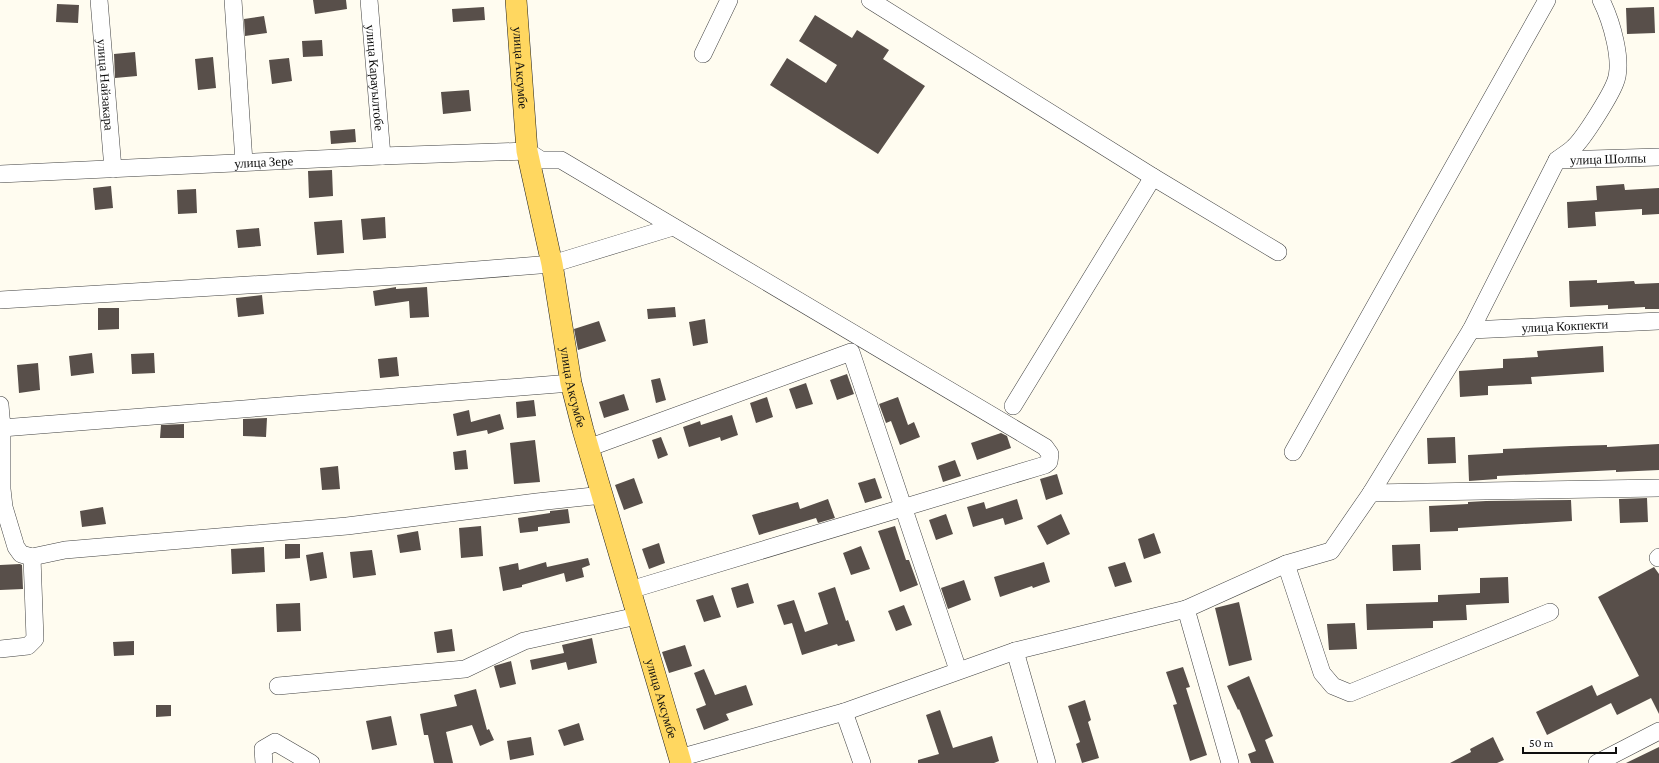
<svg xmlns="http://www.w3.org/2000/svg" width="1659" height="763" font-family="'Crimson Pro',serif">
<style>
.building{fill:#584f4a}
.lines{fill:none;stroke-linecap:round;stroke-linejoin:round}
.minor-casing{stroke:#414141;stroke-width:18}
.major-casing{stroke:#1f1f1f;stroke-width:22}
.minor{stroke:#fff;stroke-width:17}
.major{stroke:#ffd760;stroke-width:21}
.labels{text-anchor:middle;stroke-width:4;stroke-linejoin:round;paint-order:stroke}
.street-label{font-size:13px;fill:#0e0e0e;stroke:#fff}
</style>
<rect width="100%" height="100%" fill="#fffcf0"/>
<!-- building -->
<path class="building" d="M313,0H346L347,9L315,14Z
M57,4L79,5L78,23L56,22Z
M484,7L485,20L453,22L452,9Z
M1654,7L1655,33L1627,34L1626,8Z
M815,15L852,38L857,30L889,50L883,59L925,86L878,154L770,85L787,58L826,83L837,65L799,41Z
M264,16L267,33L245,36L244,19Z
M322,40L323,56L303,57L302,41Z
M135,52L137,76L115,78L114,54Z
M213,57L216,88L198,90L195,59Z
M289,58L292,81L272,84L269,60Z
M469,90L471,111L443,114L441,92Z
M355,129L356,142L331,144L330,131Z
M332,170L333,196L309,198L308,171Z
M1624,184L1625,190L1659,188V214L1642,215V209L1595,212L1596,226L1568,228L1567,202L1597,200L1596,186Z
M111,186L113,208L95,210L93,188Z
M196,189L197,213L178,214L177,190Z
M385,217L386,238L363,240L361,219Z
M342,220L344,253L317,255L314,222Z
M259,228L261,246L238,248L236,230Z
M1597,280V283L1634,281L1635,284L1659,283V309H1645V307L1608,309V305L1570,307L1569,281Z
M396,287V289L427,287L429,317L410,318L409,301L375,306L373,291Z
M262,295L264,314L238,317L236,298Z
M675,307L676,317L648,319L647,309Z
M98,308H119V329L98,330Z
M705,319L708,343L693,346L689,322Z
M599,321L606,341L578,350L574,329Z
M1603,346L1604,372L1531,377L1532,384L1488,386V395L1460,397L1459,371L1503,368V359L1538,357L1537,351Z
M92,353L94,373L71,376L69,356Z
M154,353L155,373L132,374L131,354Z
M397,357L399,376L380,378L378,359Z
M38,363L40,390L19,393L17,365Z
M847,374L854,394L837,400L830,380Z
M660,378L666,400L656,403L651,380Z
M806,383L813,404L796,409L789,389Z
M624,394L629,410L604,418L599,402Z
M767,397L773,417L756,423L750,403Z
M898,397L908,425L914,422L920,437L900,445L891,421L886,423L879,404Z
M534,400L536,416L517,418L516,402Z
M469,410L471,422L500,414L504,429L488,434L487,430L457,436L453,414Z
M732,415L738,435L721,441L720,437L689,447L683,427L700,421L701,425Z
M267,418L266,437L243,436V419Z
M184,424V438H160L161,425Z
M1001,433L1007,436L1011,448L977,460L971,443Z
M661,437L668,455L658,459L652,440Z
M1455,437L1456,463L1428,464L1427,438Z
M535,440L540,482L514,484L510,443Z
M1659,444V470L1616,472V470L1497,476V479L1469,481L1468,455L1503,453V449L1571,446L1607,445V447Z
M466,450L468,469L455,470L453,452Z
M955,460L961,476L943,482L938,466Z
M338,466L340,489L322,490L320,468Z
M1057,474L1063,494L1046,500L1040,479Z
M634,478L643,503L624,510L615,485Z
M875,478L882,498L865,503L858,483Z
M1647,498L1648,522L1620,523L1619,499Z
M828,499L835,518L818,523L816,518L759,535L752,515L798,502L800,509Z
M1017,499L1023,519L1005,525L1003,518L973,527L967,507L984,502L986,509Z
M1571,500L1572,521L1458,528V531L1430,532L1429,506L1468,504V502L1486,501Z
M103,507L106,524L82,527L80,511Z
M568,509L570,523L538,527V531L520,533L518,518L550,513V511Z
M946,514L953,534L936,540L929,520Z
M1061,514L1070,534L1047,545L1037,526Z
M481,526L483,556L461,558L459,528Z
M895,526L906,560H909L918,585L900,592L878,531Z
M418,531L421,550L400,553L397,535Z
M1154,533L1161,553L1144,559L1138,539Z
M659,543L665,563L649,569L642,549Z
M285,544H300V558L285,559Z
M1420,544L1421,570L1393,571L1392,545Z
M861,546L870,569L851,575L843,553Z
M264,547L265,572L232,574L231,549Z
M372,550L376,575L353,578L350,552Z
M323,552L327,578L310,581L306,555Z
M588,558L590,565L582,568L584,577L566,582L564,573L522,585V587L503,591L499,567L518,563L519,570L546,562L547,567Z
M1044,562L1050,582L1033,588L1032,586L1000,597L994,577Z
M1125,562L1132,582L1115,587L1108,567Z
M20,564L22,565L23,589L0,590V565Z
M1654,567L1659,574V714L1651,698L1617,715L1611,703L1547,735L1536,712L1592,685L1597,696L1639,676L1598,597Z
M1508,577L1509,603L1466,605L1467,620L1433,621V628L1367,630L1366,604L1438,602V595L1480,593V578Z
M964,580L971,600L948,609L941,588Z
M748,583L754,603L737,608L731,588Z
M835,587L846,621L848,620L855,641L838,646L837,644L802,655L792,623L784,625L777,605L794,600L805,632L828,624L818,593Z
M713,595L721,617L704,622L696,600Z
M1239,602L1252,660L1229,666L1215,608Z
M300,603L301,631L277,632L276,604Z
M904,605L912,625L896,631L888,611Z
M1355,623L1357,649L1329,650L1327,624Z
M452,629L455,651L437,653L434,632Z
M592,638L597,663L568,670L566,662L532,670L530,660L564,653L562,645Z
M134,641V655L114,656L113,642Z
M685,645L692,666L669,673L662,652Z
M511,661L516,684L500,688L494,666Z
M1183,667L1190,687L1186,688L1207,755L1190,761L1173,705L1177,704L1166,672Z
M704,669L715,695L746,685L753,705L726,714L729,720L704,730L696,709L706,705L694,673Z
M1249,676L1273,736L1265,740L1274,763H1251L1248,754L1256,751L1239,709L1238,710L1227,686Z
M476,689L487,730L489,729L494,740L480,746L472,725L446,732L453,763H434L428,735H424L420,714L457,706L454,695Z
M1085,700L1091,720L1088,722L1099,758L1082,763L1076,744L1080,742L1068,706Z
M156,705H171V716L156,717Z
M940,710L953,748L992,736L999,761L994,763H918V760L939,754L926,715Z
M391,716L397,745L372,750L366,721Z
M579,723L584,740L564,746L558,730Z
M531,737L534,755L510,760L507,741Z
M1493,737L1504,760L1497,763H1450L1471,752L1470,749Z
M1659,747V763H1626Z"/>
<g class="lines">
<!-- minor casing -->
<g class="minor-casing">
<g id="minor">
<path id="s1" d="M99,0L113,169"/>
<path d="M233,0L244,162"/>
<path id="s2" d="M369,0L382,156"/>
<path d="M870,0L1153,177L1278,252"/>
<path d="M703,54L729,0"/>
<path id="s3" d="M1557,160L1659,157"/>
<path id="s4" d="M0,174L382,156L527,151L541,160H561L1045,447L1050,454L1049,462L1045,465L630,590"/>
<path d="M0,300L414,275L552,264L673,227"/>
<path id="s5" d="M1471,330L1659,321"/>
<path d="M0,405L2,428L571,383"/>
<path d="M1013,406L1153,177"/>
<path d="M2,428V489L4,507L16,547L21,554L32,557L65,550L347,526L537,502L603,495"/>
<path d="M588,448L851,352L958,670"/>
<path d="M1293,452L1547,0"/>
<path d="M1371,493L1659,488"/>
<path d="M1658,558L1659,557"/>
<path d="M1286,564L1322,673L1333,686L1350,693L1550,612"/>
<path d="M1186,609L1230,763"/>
<path d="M0,649L28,646L35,639L32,557"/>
<path d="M1015,651L1047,763"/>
<path d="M278,686L465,669L524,641L637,616"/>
<path d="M844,712L862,763"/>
<path d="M679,758L844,712L1015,651L1186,609L1286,564L1331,551L1371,493L1471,330L1557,160C1562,156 1569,152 1574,147C1584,138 1610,96 1615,83C1624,62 1611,20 1601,0"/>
<path d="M264,763L263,749L275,742L311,763"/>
<path d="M1597,763L1659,731"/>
</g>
</g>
<!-- major casing -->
<g class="major-casing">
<g id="major">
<path id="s6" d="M516,0L527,151L552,264L571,383L583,430L681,763"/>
</g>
</g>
<!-- minor -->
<use href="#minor" class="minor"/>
<!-- major -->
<use href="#major" class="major"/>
</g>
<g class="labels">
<!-- street labels -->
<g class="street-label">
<text dy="5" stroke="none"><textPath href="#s6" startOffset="68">улица Аксумбе</textPath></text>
<text dy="5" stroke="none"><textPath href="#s2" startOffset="78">улица Карауылтобе</textPath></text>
<text dy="5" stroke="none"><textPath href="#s1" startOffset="85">улица Найзакара</textPath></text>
<text dy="5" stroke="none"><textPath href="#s3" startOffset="51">улица Шолпы</textPath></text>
<text dy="5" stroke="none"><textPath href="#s4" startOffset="264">улица Зере</textPath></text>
<text dy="5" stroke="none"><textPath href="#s5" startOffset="94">улица Кокпекти</textPath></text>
<text dy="5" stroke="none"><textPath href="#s6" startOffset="392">улица Аксумбе</textPath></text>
<text dy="5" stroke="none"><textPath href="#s6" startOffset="716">улица Аксумбе</textPath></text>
</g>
</g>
<!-- scale -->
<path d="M1523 747v6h93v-6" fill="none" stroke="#0e0e0e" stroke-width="2"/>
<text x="1529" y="747" font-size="12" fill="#0e0e0e" stroke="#ffffff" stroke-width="3" paint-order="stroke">50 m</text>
</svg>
